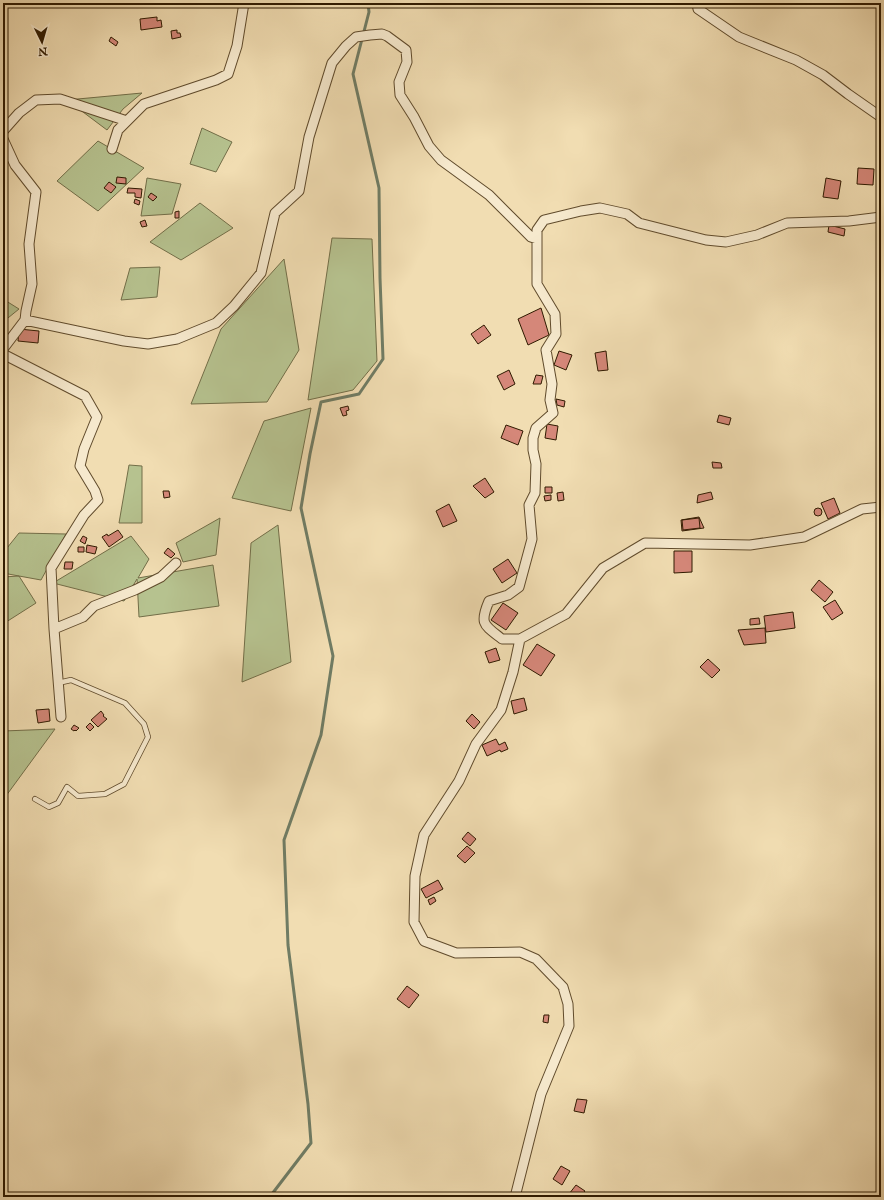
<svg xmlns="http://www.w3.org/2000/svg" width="884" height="1200" font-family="'IM FELL English',serif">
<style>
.green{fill:#b6c28f;stroke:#726e48}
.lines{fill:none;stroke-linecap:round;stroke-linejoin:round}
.stream{stroke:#707c64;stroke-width:3}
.building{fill:#d58779;stroke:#2f1a00}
.lane-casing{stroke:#604b2c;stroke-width:6}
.street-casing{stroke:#604b2c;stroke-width:11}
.lane{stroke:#f6e9cd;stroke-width:4.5}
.street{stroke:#f6e9cd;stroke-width:9}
</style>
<rect width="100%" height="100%" fill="#f1ddb2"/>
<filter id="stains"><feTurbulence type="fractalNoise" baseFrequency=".005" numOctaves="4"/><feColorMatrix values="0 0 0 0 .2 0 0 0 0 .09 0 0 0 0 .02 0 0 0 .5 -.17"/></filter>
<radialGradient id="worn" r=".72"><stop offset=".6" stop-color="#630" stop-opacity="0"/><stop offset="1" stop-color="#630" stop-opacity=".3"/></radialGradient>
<!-- green -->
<path class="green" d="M142,93L123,109L107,130L67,100Z
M202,128L232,142L216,172L190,164Z
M98,141L144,168L98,211L57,181Z
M147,178L181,184L172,214L141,216Z
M200,203L233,228L181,260L150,242Z
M332,238L372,239L377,361L353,390L308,400Z
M284,259L299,350L267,402L191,404L221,329Z
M160,267L157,297L121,300L130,268Z
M3,299L19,309L3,322Z
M311,408L291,511L232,498L264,421Z
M129,465L142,466V523H119Z
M220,518L216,555L183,562L176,543Z
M278,525L291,662L242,682L251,543Z
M19,533L66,534L41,580L19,576L36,603L3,624V577L19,576L3,573V553Z
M131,536L149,559L138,578L213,565L219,606L139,617L137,579L124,601L53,583Z
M55,729L3,800V731Z"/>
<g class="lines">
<!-- stream -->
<path class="stream" d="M205,1197L211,1195L272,1194L311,1143L308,1104L288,945L284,840L321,735L333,656L301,508L310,454L321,402L359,394L383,359L380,278L379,188L353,74L369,12L368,3"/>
</g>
<!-- building -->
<path class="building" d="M157,17V21L161,20L162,27L141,30L140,19Z
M177,30V33H180L181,37L172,39L171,31Z
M111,37L118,42L116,46L109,41Z
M858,168L874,169L873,185L857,184Z
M117,177L126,178V184L116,183Z
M826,178L841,181L838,199L823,197Z
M109,182L116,187L111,193L104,188Z
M128,188L142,189L141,198L135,197V193H127Z
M151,193L157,197L153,201L148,197Z
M135,199L140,201L139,205L134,203Z
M179,211V218H175V212Z
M145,220L147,226L142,227L140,222Z
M829,225L845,229L844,236L828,232Z
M541,308L549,335L528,345L518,319Z
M484,325L491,335L478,344L471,334Z
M19,329L39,331L38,343L18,341Z
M559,351L572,355L566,370L554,365Z
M606,351L608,370L598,371L595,353Z
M509,370L515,384L504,390L497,376Z
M536,375L543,376L541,384H533Z
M556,399L565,401L564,407L557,405Z
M348,406L349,410L346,411L347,415L343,416L340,408Z
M719,415L731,418L729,425L717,422Z
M547,424L558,426L556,440L545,438Z
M506,425L523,431L518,445L501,438Z
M712,462L721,463L722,468H713Z
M485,478L494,492L485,498L473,486Z
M545,487H552V493H545Z
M163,491H169L170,497L164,498Z
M563,492L564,500L558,501L557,493Z
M711,492L713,499L697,503L698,495Z
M551,495V500L545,501L544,496Z
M834,498L840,513L828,519L821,503Z
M449,504L457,521L443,527L436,511Z
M814 512a4 4 0 1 1 8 0a4 4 0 1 1-8 0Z
M699,517L704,528L682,531L681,520Z
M699,518L700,528L683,530L682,520Z
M118,530L123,537L109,547L102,537L107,534L108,536Z
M83,536L87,538L85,544L80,541Z
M87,545L97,547L95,554L86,552Z
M78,547H84V552H78Z
M168,548L175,554L171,558L164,553Z
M674,551H692V572L674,573Z
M508,559L517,573L502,583L493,569Z
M65,562H73L72,569H64Z
M819,580L833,592L825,602L811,590Z
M835,600L843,613L832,620L823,607Z
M503,603L518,613L506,630L491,620Z
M793,612L795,628L766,632L764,616Z
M759,618L760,624L750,625V619Z
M765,628L766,643L744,645L738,630Z
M537,644L555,655L541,676L523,665Z
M496,648L500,660L489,663L485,652Z
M708,659L720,670L712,678L700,667Z
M524,698L527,710L514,714L511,701Z
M49,709L50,721L38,723L36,710Z
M101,711L104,715L103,716L107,719L98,727L91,720Z
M472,714L480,722L474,729L466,721Z
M90,723L94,727L90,731L86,727Z
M74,725L79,728L76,731L75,730L74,731L71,729Z
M496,739L499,745L505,742L508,749L501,752L500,750L487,756L482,745Z
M468,832L476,839L470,846L462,839Z
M467,846L475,853L465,863L457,856Z
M438,880L443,889L426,898L421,889Z
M434,897L436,901L430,905L428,900Z
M407,986L419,995L409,1008L397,999Z
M544,1015H549L548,1023L543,1022Z
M577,1099L587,1100L584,1113L574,1111Z
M561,1166L570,1171L562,1185L553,1179Z
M576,1185L585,1191L580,1197H573L569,1194Z"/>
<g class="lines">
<!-- lane casing -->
<g class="lane-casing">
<path id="lane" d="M35,799L49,807L58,803L67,787L78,796L105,794L124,784L148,737L144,724L125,703L71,680L58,683"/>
</g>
<!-- street casing -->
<g class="street-casing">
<path id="street" d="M697,3L698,9L739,37L796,60L823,75L848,94L881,117
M3,131L19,113L36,100L60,99L127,121
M3,139L15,165L36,192L29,244L32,284L26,311L25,320L124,341L148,344L177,339L216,323L234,306L261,273L275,213L299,191L309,137L332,63L346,46L356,37L370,35L382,34L387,36L406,50L407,62L399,82L400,95L414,117L429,146L441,160L489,195L531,237L537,239
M112,149L118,130L144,104L216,80L228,74L237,46L244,3
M3,349L25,320
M3,354L85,396L97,417L84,449L80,466L95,491L98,500L84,515L51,568L54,629L61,717
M54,629L83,617L94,606L135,590L161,577L176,563
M520,639H502C484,625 479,624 489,601L508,595L519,587L532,539L529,505L535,493L536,464L533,450V438L536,428L553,413L550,400L552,384L546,350L556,334L555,314L537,284V230L544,220L581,211L600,208L627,214L639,223L706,240L726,242L757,235L787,223L849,221L881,217
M515,1197L541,1094L569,1026L568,1004L563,987L536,959L520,952L456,953L424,941L414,922L415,876L424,835L459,781L476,744L501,710L513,672L520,639L566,614L603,568L645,543L750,545L804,537L862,509L881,507"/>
</g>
<!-- lane -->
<use href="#lane" class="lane"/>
<!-- street -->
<use href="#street" class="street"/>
</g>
<!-- margin -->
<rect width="884" height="1200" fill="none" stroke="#f1ddb2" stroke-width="16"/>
<rect x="4" y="4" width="876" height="1192" fill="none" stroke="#2f1a00" stroke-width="2"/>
<rect x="8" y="8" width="868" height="1184" fill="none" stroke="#2f1a00"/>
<!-- north arrow -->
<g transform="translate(42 42) rotate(175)" stroke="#f6e9cd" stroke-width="3" paint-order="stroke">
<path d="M0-3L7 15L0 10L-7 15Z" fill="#2f1a00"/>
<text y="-6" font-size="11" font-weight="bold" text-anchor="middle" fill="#2f1a00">N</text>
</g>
<rect width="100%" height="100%" filter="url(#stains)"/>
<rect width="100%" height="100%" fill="url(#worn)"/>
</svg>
